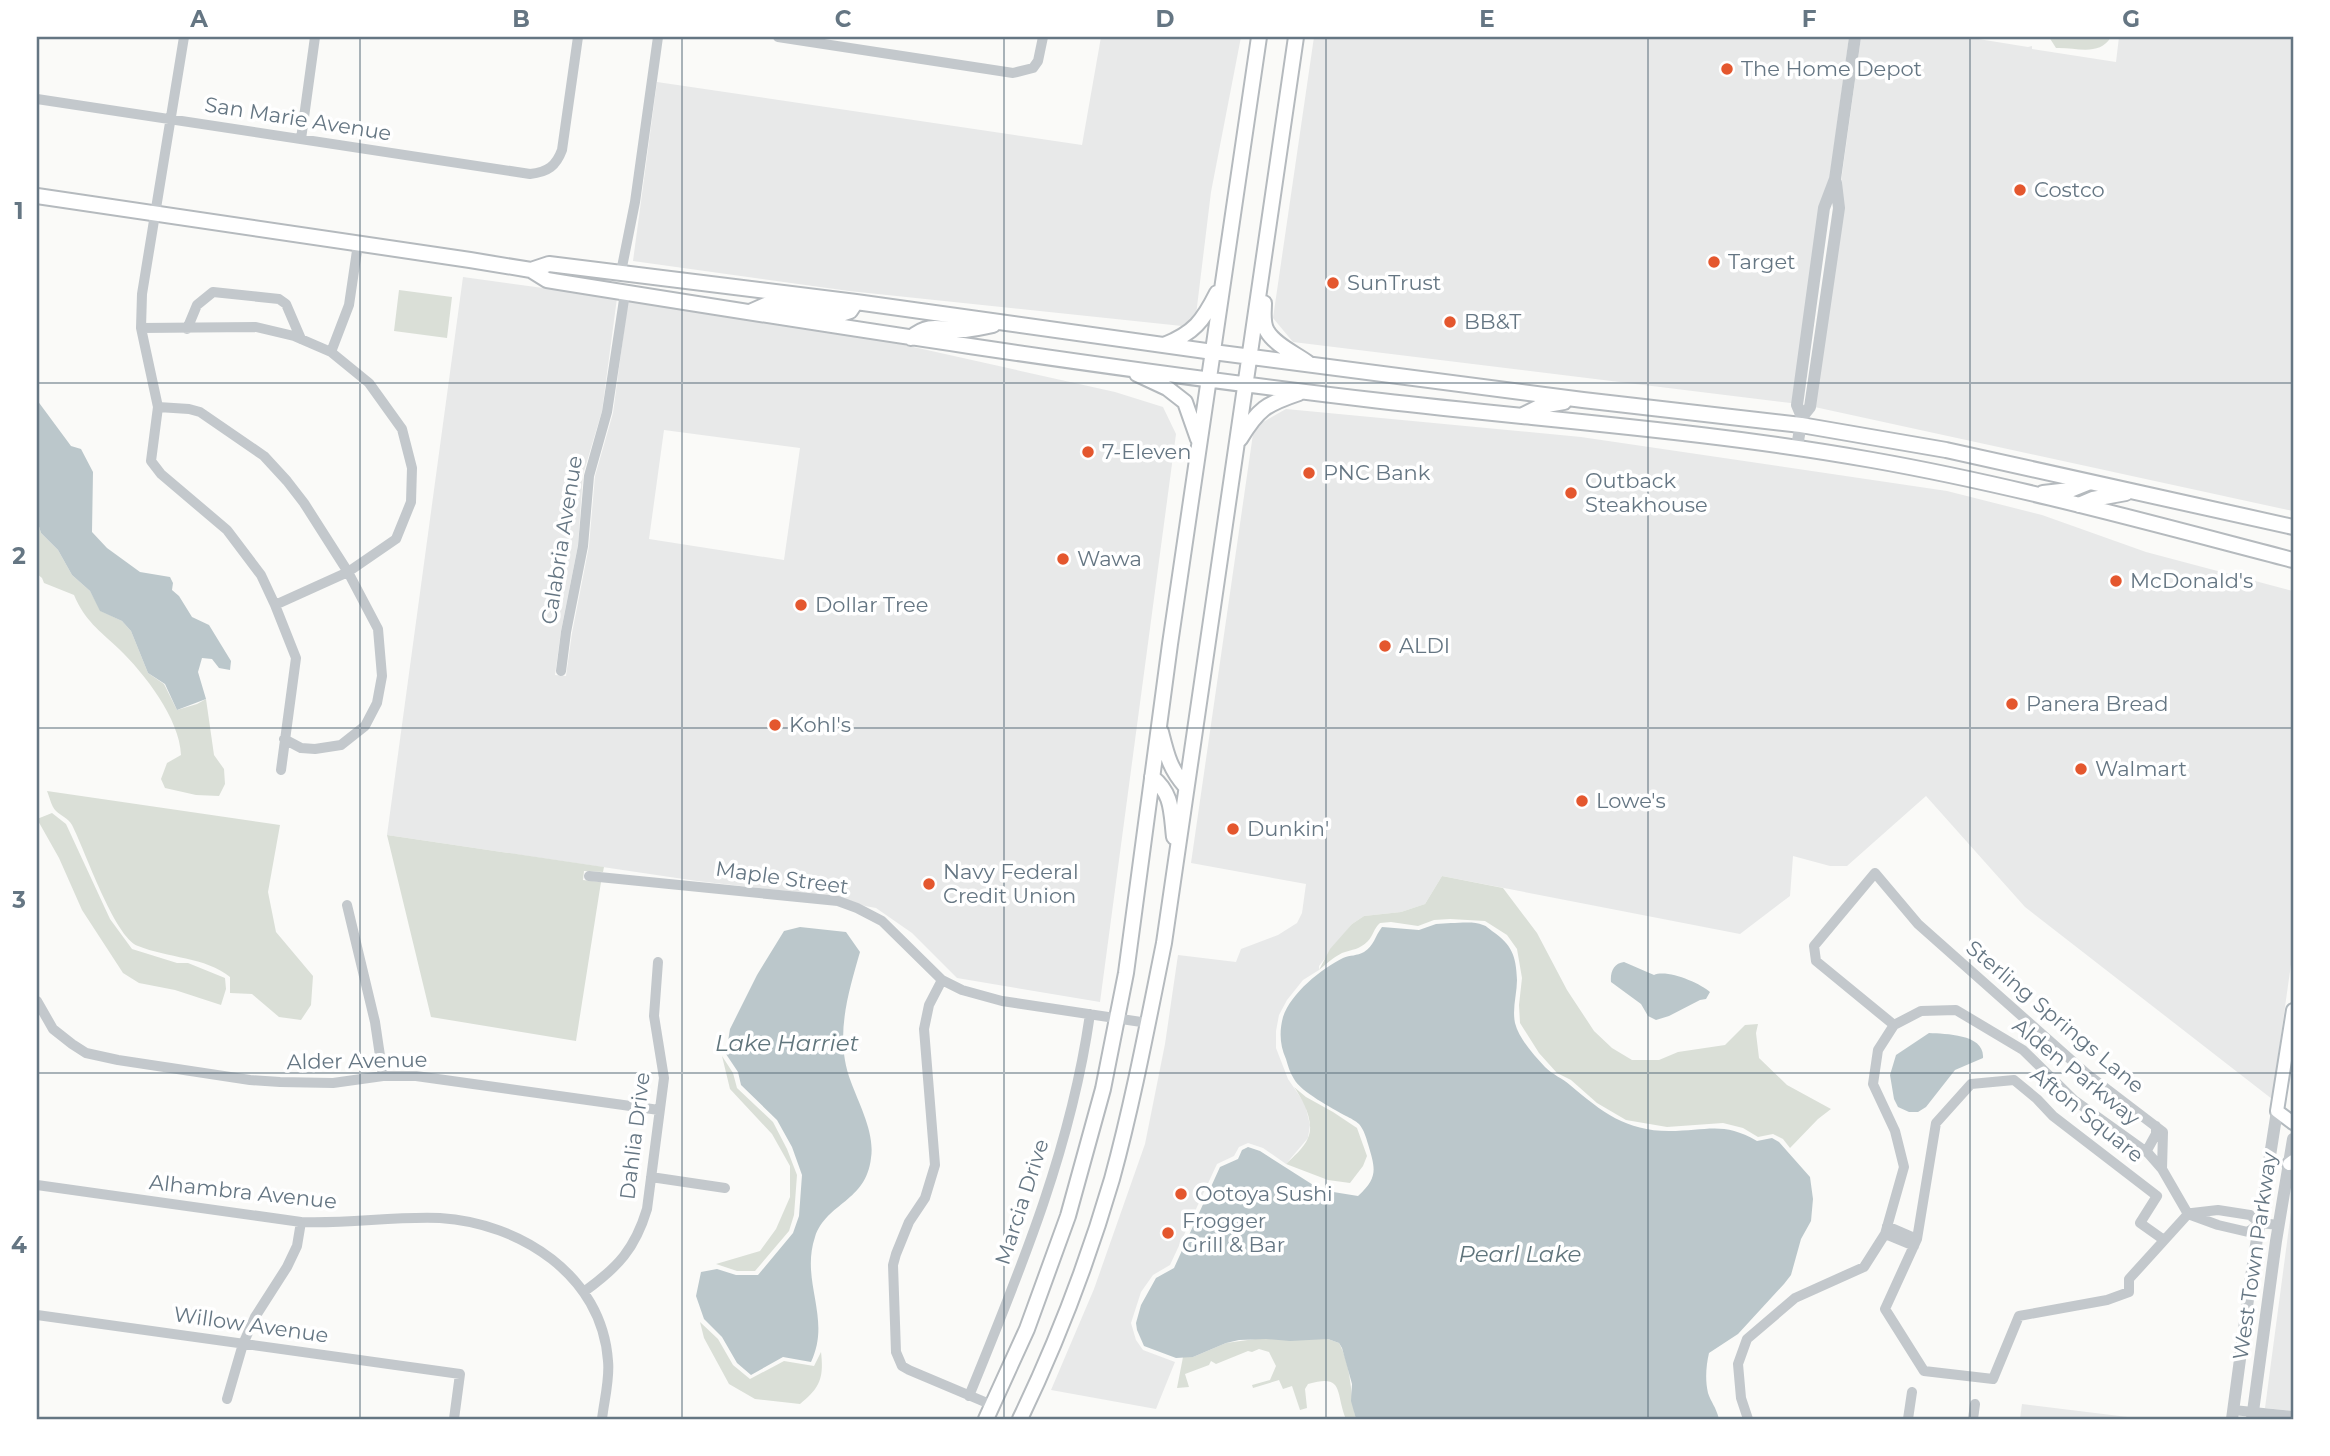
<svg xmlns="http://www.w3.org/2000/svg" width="2330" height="1456" font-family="Montserrat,sans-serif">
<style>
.built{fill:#e8e9e9;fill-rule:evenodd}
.green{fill:#dadfd7}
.water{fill:#bbc7cb}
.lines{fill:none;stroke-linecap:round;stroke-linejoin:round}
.secondary-casing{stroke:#b3babf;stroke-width:16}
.primary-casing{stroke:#b5babe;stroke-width:18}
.minor{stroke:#c3c8cc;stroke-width:10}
.tertiary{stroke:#c3c8cc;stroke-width:12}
.secondary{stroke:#fff;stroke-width:12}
.primary{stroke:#fff;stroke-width:14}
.grid{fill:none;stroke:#657683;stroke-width:2;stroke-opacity:0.55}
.poi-dot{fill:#e4572e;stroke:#fff;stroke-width:2.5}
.labels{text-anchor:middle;stroke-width:7;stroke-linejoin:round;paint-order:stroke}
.poi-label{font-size:21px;fill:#657683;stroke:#fff;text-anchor:start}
.street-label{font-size:21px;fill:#657683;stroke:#fff}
.water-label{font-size:23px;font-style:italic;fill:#60757c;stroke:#fff}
.neatline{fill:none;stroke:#657683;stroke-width:2.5}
.grid-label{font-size:23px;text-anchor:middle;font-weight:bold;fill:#657683}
</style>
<rect width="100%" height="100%" fill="#fafaf8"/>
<!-- built -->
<path class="built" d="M1101,37H1241L1211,192L1196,315L1182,326L849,291L633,261L657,82L1082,145Z
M1314,37H1849L1799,404L1293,342L1273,318Z
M1861,37H1966L2028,47L2032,46V49L2116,62L2119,37H2293V511L1810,406Z
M463,277L617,298L602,411L583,475L578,545L561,631L555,675L566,676L572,633L589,546L595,476L613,413L628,300L873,338L1115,392L1163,407L1176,434L1100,1002L957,978L912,933L876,908L865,906L840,897L697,881L387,835ZM664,430L800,448L784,560L649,539Z
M1286,409L1581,437L1947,491L2042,515L2146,552L2293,591V950L2272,1099L2025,907L1926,796L1847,866H1830L1793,856L1790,896L1740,934L1442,876L1425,904L1401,912L1364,916L1352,924L1319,966V970L1303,980L1287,1000L1279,1015L1276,1031V1048L1288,1079L1305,1104L1310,1125L1308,1138L1286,1164L1263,1148L1248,1143L1239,1147L1234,1156L1217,1164L1170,1265L1153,1275L1141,1292L1131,1323L1136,1340L1143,1350L1175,1362L1156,1409L1051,1390L1094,1289L1145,1144L1165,1044L1178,955L1236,962L1241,949L1278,935L1297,923L1302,913L1306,884L1191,863L1254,427Z
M2293,1197V1411L2265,1408Z
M2022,1404L2144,1419H2020Z"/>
<!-- green -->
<path class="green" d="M2049,37H2111C2099,57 2076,47 2056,48Z
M399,290L452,297L447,338L394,331Z
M37,520L41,533L58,550L72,575L90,591L101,611L122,621L131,631L148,673L164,684L177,710L197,704L206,699L214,755L224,769L225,784L219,796L196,795L165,788L161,779L167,763L181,755C180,719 144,673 119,649C99,630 85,621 74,595L44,583L42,578L37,574Z
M47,791L280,825L268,892L276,932L313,976L311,1005L301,1020L279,1017L252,994L230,993V977C206,957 167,958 138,946C114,937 85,850 72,825C68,818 61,816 56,811C51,806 50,798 47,791Z
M52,813L66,824L110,919L132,949L177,963H188L225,978L226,989L221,1005L175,990L139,983L123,973L82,910L59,858L37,819Z
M387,835L604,867L603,872L584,871L583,880L601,882L576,1041L431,1017Z
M1442,876L1503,888L1537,933L1567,990L1594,1031L1612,1048L1632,1060H1659L1678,1052L1725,1045L1745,1025L1758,1024L1756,1033L1759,1058L1787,1085L1831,1109L1818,1119L1790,1148L1783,1139L1773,1134L1758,1137L1743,1128L1723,1123L1667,1127L1626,1120L1597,1103L1571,1080L1557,1073L1539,1053L1520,1023L1519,1005L1522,978L1517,949L1507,935L1485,921L1450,919L1434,920L1418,926L1391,922L1380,923C1374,928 1373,936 1368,941C1359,950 1353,949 1342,953C1334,957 1326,964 1319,970L1330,949L1352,924L1364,916L1401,912L1425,904Z
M722,1056L733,1073L737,1088L773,1122L787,1149L797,1175L794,1215L789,1231L755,1271H737L716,1264L760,1251L776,1229L790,1197V1166L772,1134L730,1089Z
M1294,1087L1306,1097L1333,1112L1357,1128L1367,1156L1363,1166L1350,1183L1328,1180L1286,1164C1293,1157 1304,1148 1308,1138C1315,1122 1303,1100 1294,1087Z
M700,1322L718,1339L733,1365L750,1379L784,1361L814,1366L821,1352C824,1378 820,1388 800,1404L755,1399L729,1384L704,1338Z
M1255,1339H1328L1339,1343C1352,1367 1350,1394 1356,1419H1346C1335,1393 1345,1373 1308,1384L1305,1389L1307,1408L1300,1410L1292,1386L1283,1389L1279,1380L1253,1388L1252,1385L1270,1380L1276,1366L1269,1352L1259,1349L1252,1352L1248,1351L1216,1364L1211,1361L1209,1365L1185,1374L1189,1387L1177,1388L1183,1357H1193L1226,1343Z"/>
<!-- water -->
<path class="water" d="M37,400L71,446L81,449L93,472L92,532L107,548L140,572L170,577L173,583L172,590L179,596L192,617L209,625L231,661L230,670L219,668L212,659L202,658L198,672L206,699L177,710L165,684L148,673L131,631L122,621L100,611L90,591L72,575L58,550L41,533L37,520Z
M1451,923C1461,923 1474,921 1483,925C1487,926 1489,929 1492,931C1512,945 1516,955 1517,980C1517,994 1512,1008 1515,1023C1519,1039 1534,1055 1545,1067C1553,1075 1562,1078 1570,1085C1602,1112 1626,1131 1669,1131C1707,1131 1723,1121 1757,1141L1772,1138L1779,1142L1810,1177L1813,1199L1811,1221L1801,1239L1791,1275L1784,1284L1738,1334L1709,1353C1706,1366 1705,1380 1708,1393C1711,1402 1716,1407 1719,1419H1356L1351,1401L1352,1384L1342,1348L1339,1343L1328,1339L1290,1341L1266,1339L1239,1340L1226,1343L1193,1357L1176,1358L1144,1346L1137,1330L1136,1323L1141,1305L1156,1278L1174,1268L1220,1167L1238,1159L1242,1150L1248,1147L1260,1151L1321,1190L1358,1196C1379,1177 1375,1168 1368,1144C1366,1137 1364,1130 1359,1124C1356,1121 1350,1118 1346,1116C1332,1108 1301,1092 1294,1079C1290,1073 1288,1066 1286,1059C1280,1046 1279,1032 1283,1017C1291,993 1321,969 1343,958C1350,955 1357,956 1364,952C1374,946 1375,936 1382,927L1419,930L1436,924Z
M800,927L846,932L860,952C848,994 834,1038 851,1082C859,1104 875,1133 871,1158C866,1202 827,1202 815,1237C800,1282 832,1318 811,1362L783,1357L751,1375L737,1363L722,1337L704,1319L696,1296L701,1272L717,1269L736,1275H758L793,1233L799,1216L802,1175L792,1147L777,1120L741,1085L738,1072L726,1054L730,1029L757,975L784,931Z
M1624,962L1654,975C1667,969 1700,983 1710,992L1706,999L1700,1000L1669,1016L1656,1020L1648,1016L1641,1004L1611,982C1610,972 1614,963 1624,962Z
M1929,1033C1946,1034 1985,1034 1983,1058L1955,1070L1926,1107L1918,1112H1909L1898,1107L1894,1099L1890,1075L1896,1055Z"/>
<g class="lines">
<!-- secondary casing -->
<g class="secondary-casing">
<path id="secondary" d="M2293,1010L2277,1111L2293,1123
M2289,1164L2293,1161"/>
</g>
<!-- primary casing -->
<g class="primary-casing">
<path id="primary" d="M37,196L470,260L531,270L547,280L559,282C833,326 1106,369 1381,401C1545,420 1710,431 1872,460C2014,485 2154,524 2293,560
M531,270L549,264L856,302L1213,352L1583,400L1801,425L1946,450L2293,527
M1264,303C1264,312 1262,323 1267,331C1275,345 1296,354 1308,363
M750,312L768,304L841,314L850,311L856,302
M911,338C930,321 943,331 965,330C974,329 984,327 993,325
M1164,345C1194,333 1203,321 1217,293
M1137,374L1167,388L1185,402L1198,439
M1521,416L1541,406L1564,402
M1240,439C1258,409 1266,404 1299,393
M2043,493L2070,490L2090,482
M2079,505L2093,499L2126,493
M1161,732C1167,756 1170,769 1186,787
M1152,777C1173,794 1171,812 1174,837
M986,1419L1027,1329L1068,1216L1103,1089L1126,973L1170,644L1259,37
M1020,1419C1057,1342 1088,1261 1112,1179C1133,1102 1148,1022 1164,943L1296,37"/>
</g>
<!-- minor -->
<path class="minor" d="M184,37L142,294L141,328L158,407L151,461L161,474L227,530L261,575L275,605L296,658L281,770
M778,37L1013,73L1033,68L1038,61L1043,37
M37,99L530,174C548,172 556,166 562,150L578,37
M301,139L315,37
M621,272L635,202L658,37
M141,328L256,327L294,336L331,352L369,383L402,429L412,468L411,502L396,539L348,572L275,605
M187,329L197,305L213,292L279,299L286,304L301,339
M331,352L349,305L358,244
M158,407L189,409L200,412L264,456L287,481L304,503L348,572L378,629L382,676L377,703L365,726L341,745L315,749L301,748L284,739
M561,671L566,632L583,546L589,476L607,412L625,293
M589,876L838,901L857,908L882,921L942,980L962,990L1002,1001L1148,1023
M347,905L375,1022L383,1076
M942,980L929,1005L924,1029L935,1165L925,1198L909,1222L896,1254L893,1265L896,1352L902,1366L909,1370L992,1405
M37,1001L53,1029L72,1044L86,1053L118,1060L250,1080L280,1082L333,1083L383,1076H416L659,1110
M1894,1025L1816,961L1814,946L1875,873L1918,924L2087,1074L2163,1132L2162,1169
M2146,1152L2156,1134V1126
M651,1177L725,1188
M37,1185L301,1222C348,1224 394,1216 440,1218C520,1223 602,1275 608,1361C610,1379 604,1401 602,1419
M2192,1213L2218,1210L2250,1215L2260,1223L2279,1225
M1887,1226L1917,1239
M1885,1234L1914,1246
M2164,1240L2140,1223L2157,1196L2053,1116L2037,1099L2014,1080L1971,1084L1936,1123L1917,1239L1885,1309L1924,1371L1993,1379L2019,1316L2107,1300L2129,1292V1279L2188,1214
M585,1291C618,1267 635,1249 647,1209L664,1078L654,1016L658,962
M37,1315L460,1374L454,1419
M969,1396C1020,1271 1071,1149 1090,1014
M227,1399L243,1344L255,1317L287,1267L297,1246L301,1222
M2233,1410L2293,1416
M1748,1419L1741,1398L1738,1364L1747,1339L1795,1298L1864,1267L1885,1234L1904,1167L1895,1131L1873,1084L1878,1050L1894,1025L1921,1011L1956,1010L2023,1050L2074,1100L2148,1153L2162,1169L2188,1214L2218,1225L2248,1232L2260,1223
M1908,1419L1912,1392
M1973,1419L1975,1404"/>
<!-- tertiary -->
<path class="tertiary" d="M1802,417L1797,405L1824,208L1835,179L1855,37
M1797,447L1802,417L1810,407L1839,208L1836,183
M2232,1419L2251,1277L2277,1111
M2252,1419L2276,1241L2293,1139"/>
<!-- secondary -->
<use href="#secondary" class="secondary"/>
<!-- primary -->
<use href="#primary" class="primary"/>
</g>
<!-- grid -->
<path class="grid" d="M360,37V1419M682,37V1419M1004,37V1419M1326,37V1419M1648,37V1419M1970,37V1419M37,383H2293M37,728H2293M37,1073H2293"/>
<!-- markers -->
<g class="poi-dot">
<circle cx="1727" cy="69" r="7"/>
<circle cx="2020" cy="190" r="7"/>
<circle cx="1714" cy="262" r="7"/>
<circle cx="1333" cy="283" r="7"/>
<circle cx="1450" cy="322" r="7"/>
<circle cx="1088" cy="452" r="7"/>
<circle cx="1309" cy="473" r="7"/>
<circle cx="1571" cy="493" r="7"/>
<circle cx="1063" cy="559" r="7"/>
<circle cx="2116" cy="581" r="7"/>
<circle cx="801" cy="605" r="7"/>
<circle cx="1385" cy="646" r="7"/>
<circle cx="2012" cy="704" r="7"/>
<circle cx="775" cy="725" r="7"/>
<circle cx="2081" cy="769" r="7"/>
<circle cx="1582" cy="801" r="7"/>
<circle cx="1233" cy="829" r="7"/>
<circle cx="929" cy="884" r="7"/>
<circle cx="1181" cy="1194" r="7"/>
<circle cx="1168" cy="1233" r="7"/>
</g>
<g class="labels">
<!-- poi labels -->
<g class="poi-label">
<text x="1741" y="76">The Home Depot</text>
<text x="2034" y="197">Costco</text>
<text x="1728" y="269">Target</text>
<text x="1347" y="290">SunTrust</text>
<text x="1464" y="329">BB&amp;T</text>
<text x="1102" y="459">7-Eleven</text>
<text x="1323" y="480">PNC Bank</text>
<text x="1585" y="488">Outback<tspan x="1585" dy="24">Steakhouse</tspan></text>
<text x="1077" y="566">Wawa</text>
<text x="2130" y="588">McDonald's</text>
<text x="815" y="612">Dollar Tree</text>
<text x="1399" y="653">ALDI</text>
<text x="2026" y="711">Panera Bread</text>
<text x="789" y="732">Kohl's</text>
<text x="2095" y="776">Walmart</text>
<text x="1596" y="808">Lowe's</text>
<text x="1247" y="836">Dunkin'</text>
<text x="943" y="879">Navy Federal<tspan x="943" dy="24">Credit Union</tspan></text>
<text x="1195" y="1201">Ootoya Sushi</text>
<text x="1182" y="1228">Frogger<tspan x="1182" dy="24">Grill &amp; Bar</tspan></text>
</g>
<!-- street labels -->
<g class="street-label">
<text transform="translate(298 119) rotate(9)" y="7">San Marie Avenue</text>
<text transform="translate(562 540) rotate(-81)" y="7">Calabria Avenue</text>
<text transform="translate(782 878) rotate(8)" y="7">Maple Street</text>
<text transform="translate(2055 1017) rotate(40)" y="7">Sterling Springs Lane</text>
<text transform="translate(357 1061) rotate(-1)" y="7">Alder Avenue</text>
<text transform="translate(2076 1072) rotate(39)" y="7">Alden Parkway</text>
<text transform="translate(2087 1115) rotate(39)" y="7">Afton Square</text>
<text transform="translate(635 1136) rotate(-83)" y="7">Dahlia Drive</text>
<text transform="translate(243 1192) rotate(6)" y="7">Alhambra Avenue</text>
<text transform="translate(1022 1202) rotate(-72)" y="7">Marcia Drive</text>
<text transform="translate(2255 1256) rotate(-82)" y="7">West Town Parkway</text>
<text transform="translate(251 1325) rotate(8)" y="7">Willow Avenue</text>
</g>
<!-- water labels -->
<g class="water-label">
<text x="787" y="1051">Lake Harriet</text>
<text x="1520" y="1262">Pearl Lake</text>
</g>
</g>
<!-- border -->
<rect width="2330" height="1456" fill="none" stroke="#ffffff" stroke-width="77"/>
<rect x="38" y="38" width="2254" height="1380" class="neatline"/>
<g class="grid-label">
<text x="199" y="27">A</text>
<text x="521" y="27">B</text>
<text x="843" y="27">C</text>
<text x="1165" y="27">D</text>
<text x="1487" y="27">E</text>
<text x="1809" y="27">F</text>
<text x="2131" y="27">G</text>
<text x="19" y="219">1</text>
<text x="19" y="564">2</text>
<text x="19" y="908">3</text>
<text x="19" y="1253">4</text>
</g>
</svg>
